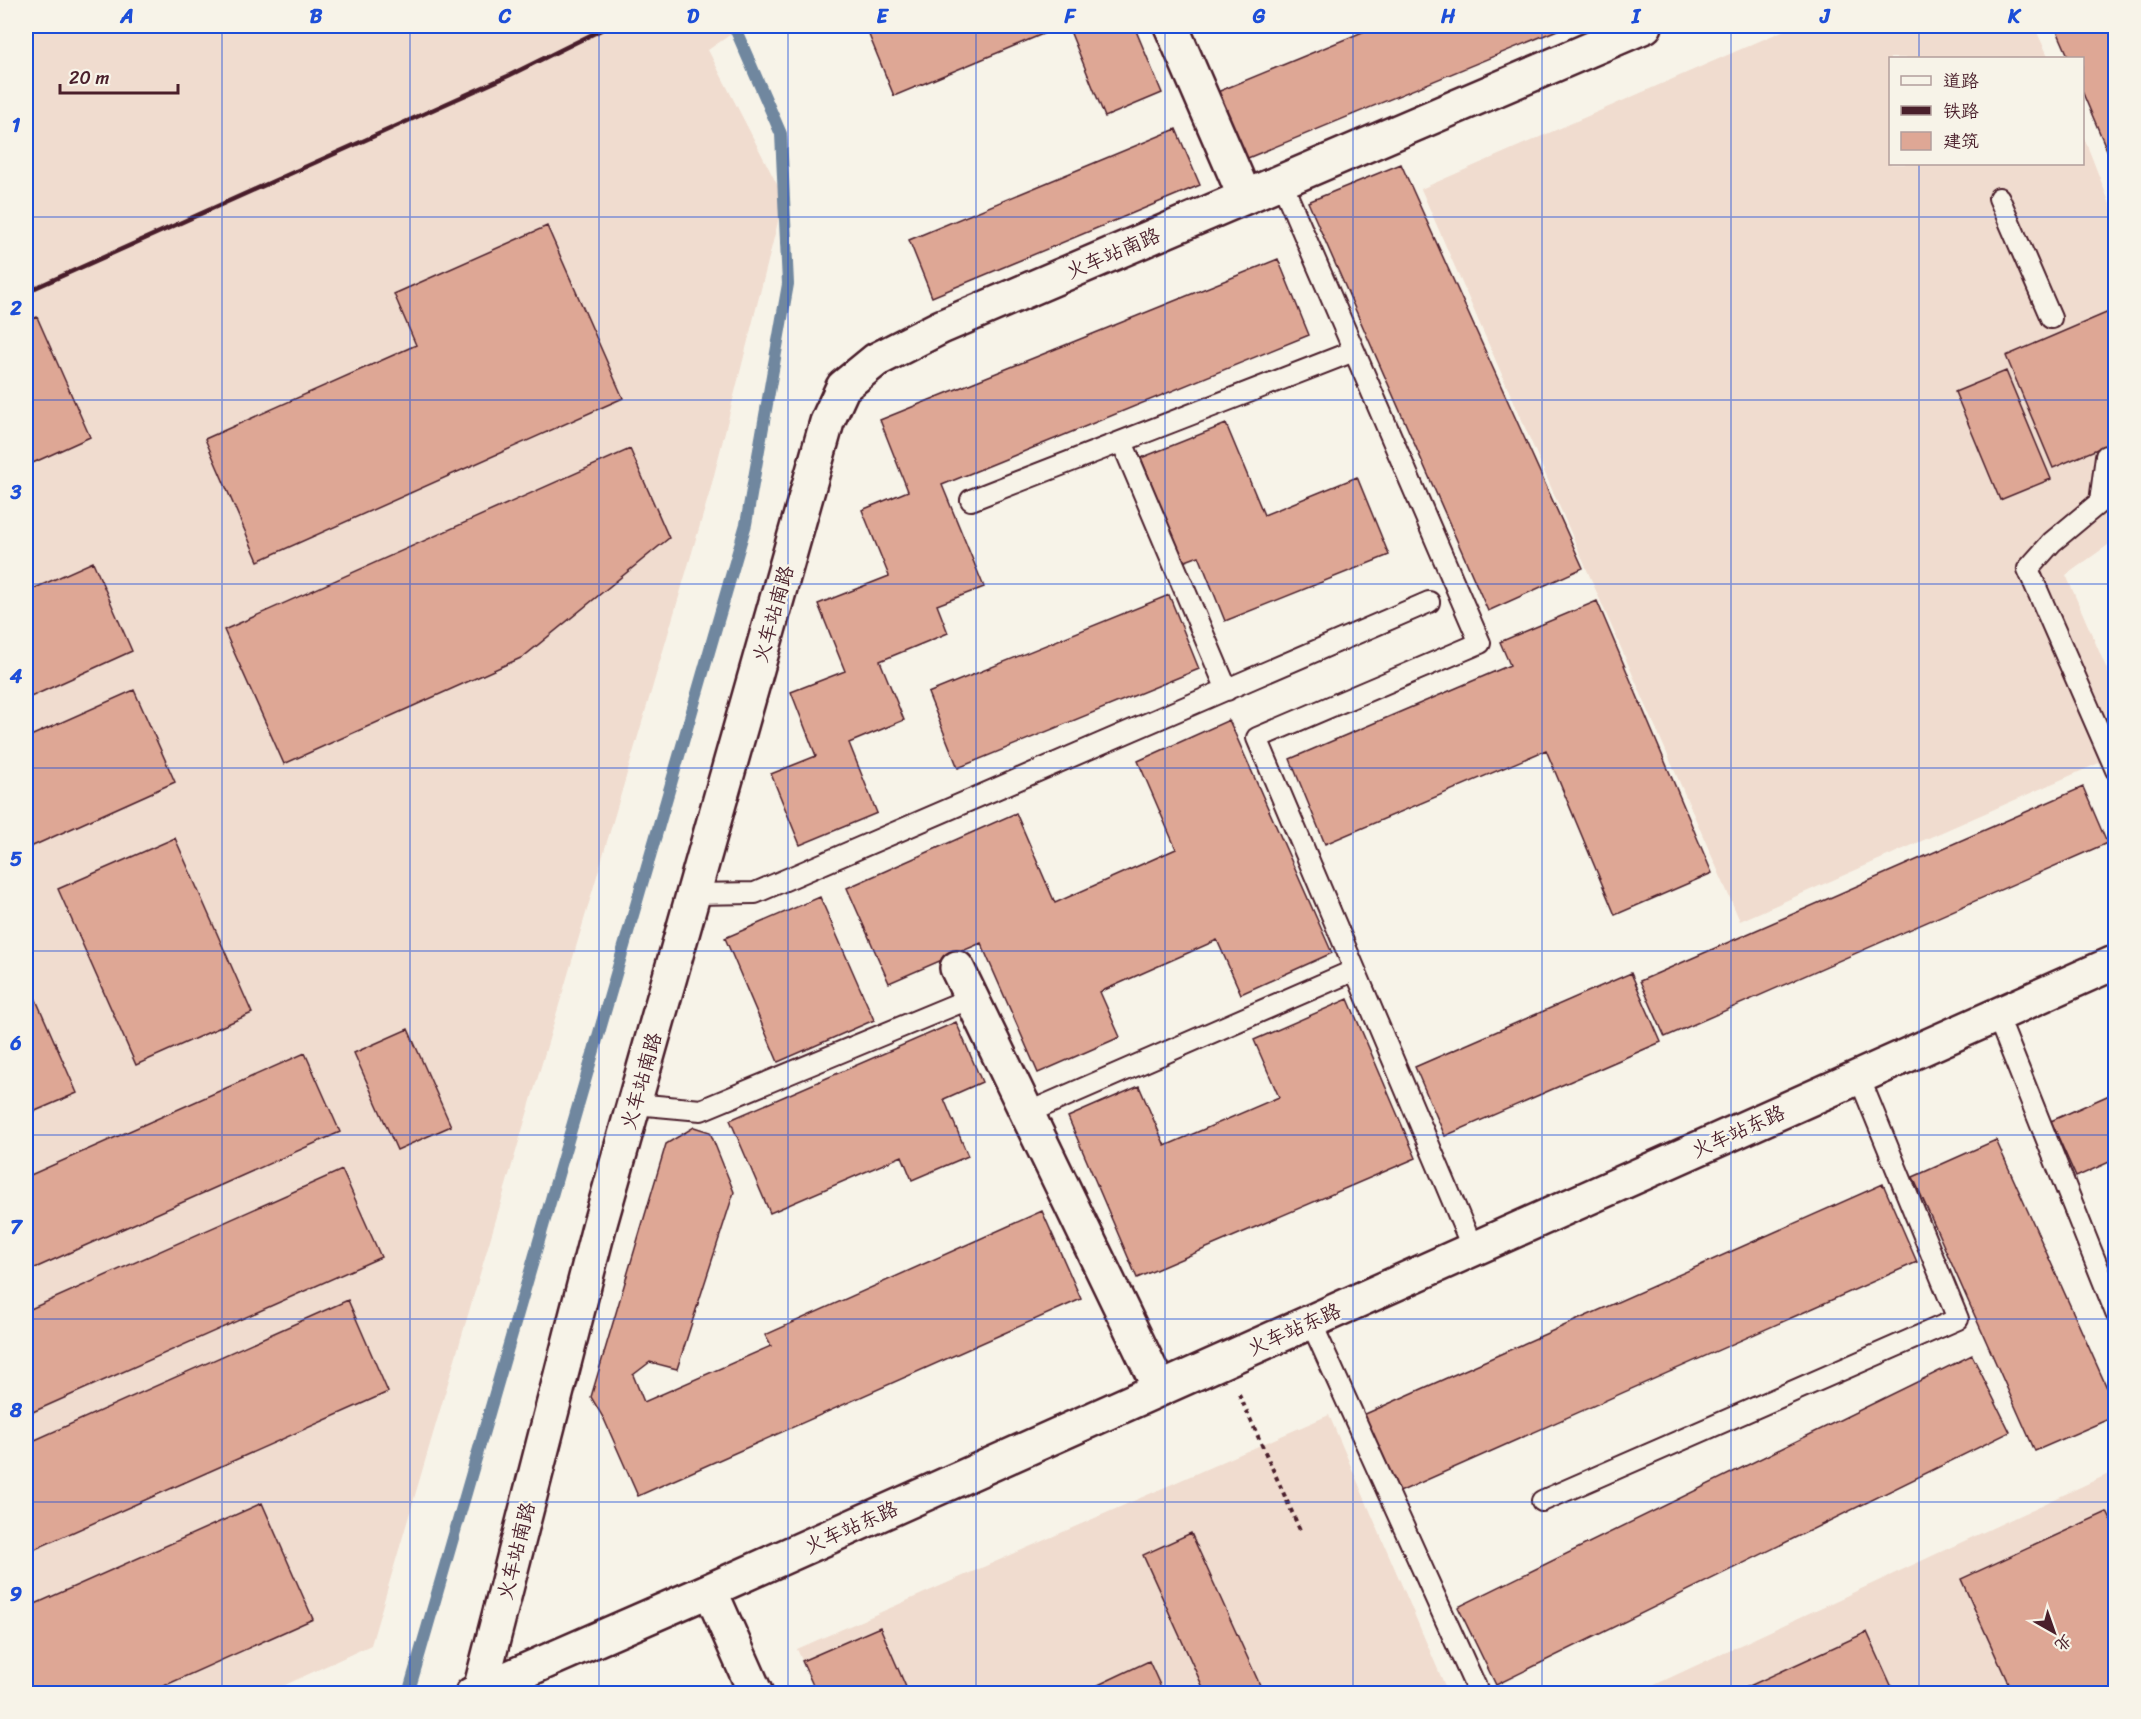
<svg xmlns="http://www.w3.org/2000/svg" width="2141" height="1719" font-family="Sriracha,'LXGW WenKai TC',sans-serif">
<style>
.built{fill:#f0dccf}
.lines{fill:none;stroke-linecap:round;stroke-linejoin:round}
.stream{stroke:#70879f;stroke-width:12}
.building{fill:#dea795;stroke:#4a1f2b;stroke-width:1.5}
.lane-casing{stroke:#4a1f2b;stroke-width:24}
.street-casing{stroke:#4a1f2b;stroke-width:38}
.secondary-casing{stroke:#4a1f2b;stroke-width:38}
.path{stroke:#4a1f2b;stroke-width:4;stroke-dasharray:4.5 4.5;stroke-linecap:butt}
.lane{stroke:#f7f3e8;stroke-width:20}
.street{stroke:#f7f3e8;stroke-width:33}
.secondary{stroke:#f7f3e8;stroke-width:33}
.rail{stroke:#4a1f2b;stroke-width:4.5}
.grid{fill:none;stroke:#1d4ed8;stroke-width:1.5;stroke-opacity:0.55}
.labels{text-anchor:middle;stroke-width:4.5;stroke-linejoin:round;paint-order:stroke}
.street-label{font-size:20px;fill:#4a1f2b;stroke:#f7f3e8}
.neatline{fill:none;stroke:#1d4ed8;stroke-width:2}
.grid-label{font-size:20px;text-anchor:middle;font-weight:bold;fill:#1d4ed8}
</style>
<rect width="100%" height="100%" fill="#f7f3e8"/>
<filter id="ink" filterUnits="userSpaceOnUse"><feTurbulence type="fractalNoise" baseFrequency=".0167" numOctaves="2"/><feDisplacementMap in="SourceGraphic" scale="12" xChannelSelector="R" yChannelSelector="G"/><feConvolveMatrix kernelMatrix="1 2 1 2 8 2 1 2 1" color-interpolation-filters="sRGB"/></filter>
<g filter="url(#ink)">
<!-- built -->
<path class="built" d="M26,26H743L708,50L784,198L710,491L371,1645L268,1693L26,1694Z
M1794,26H2034L2049,58H1890V164H2082L2083,135L2115,217V540L2066,575L2115,688V756L1740,921L1421,189Z
M1329,1415L1448,1693H816L797,1649Z
M2115,1471V1693H1637Z"/>
<g class="lines">
<!-- stream -->
<path class="stream" d="M408,1694L746,524L788,284L781,134L734,26"/>
</g>
<!-- building -->
<path class="building" d="M892,26H1062L894,96L869,35Z
M1068,26H1134L1162,93L1105,117Z
M1377,26H1567L1243,160L1215,93Z
M2055,26H2116V171L2082,91V58H2069Z
M1176,129L1200,185L932,297L909,240Z
M1401,164L1583,568L1488,611L1308,202Z
M547,226L623,398L258,561L205,439L416,345L394,294Z
M1278,259L1309,335L942,485L984,587L937,605L948,633L880,661L904,720L849,743L877,813L800,845L771,774L816,756L791,692L845,671L818,604L889,576L862,510L908,491L880,420Z
M2111,311L2116,321V441L2053,468L2006,356Z
M37,317L90,437L26,466V322Z
M2006,371L2051,479L2000,500L1955,392Z
M1226,424L1264,515L1357,477L1389,555L1225,621L1199,556L1183,562L1141,458Z
M630,449L669,538L523,657L284,764L224,630Z
M93,562L132,651L26,699V592Z
M1169,595L1199,669L958,768L928,693Z
M1597,601L1712,873L1615,915L1546,750L1325,844L1290,759L1510,665L1500,642Z
M134,690L175,782L26,849V738Z
M1229,720L1332,953L1241,994L1217,940L1100,992L1120,1037L1038,1073L981,943L889,983L847,888L1016,813L1055,903L1176,849L1138,761Z
M2083,787L2107,843L1665,1037L1640,981Z
M175,838L252,1013L136,1065L58,889Z
M820,897L874,1020L778,1062L725,938Z
M1631,973L1661,1042L1445,1136L1415,1067Z
M26,977L77,1093L26,1115Z
M1348,999L1416,1158L1137,1278L1068,1117L1139,1086L1165,1146L1279,1097L1254,1040Z
M956,1022L982,1082L944,1099L968,1156L912,1180L902,1156L770,1213L730,1120Z
M408,1029L451,1126L397,1150L354,1053Z
M305,1053L340,1132L26,1272V1177Z
M2116,1092V1159L2076,1177L2051,1121Z
M694,1127L710,1132L734,1192L677,1369L650,1362L633,1375L644,1402L771,1346L765,1335L1042,1211L1081,1299L638,1496L604,1419L591,1397L666,1144Z
M1996,1140L2116,1408V1416L2035,1451L1913,1177Z
M342,1170L381,1257L26,1415V1311Z
M1883,1184L1917,1262L1395,1494L1361,1416Z
M348,1300L388,1392L26,1553V1444Z
M1972,1355L2010,1432L1496,1685L1458,1607Z
M262,1503L313,1619L146,1694H26V1608Z
M2107,1512L2116,1530V1694H2013L1961,1579Z
M1191,1533L1264,1694H1206L1143,1555Z
M880,1627L909,1694H817L802,1661Z
M1867,1632L1895,1694H1732Z
M1149,1661L1164,1694H1079Z"/>
<g class="lines">
<!-- lane casing -->
<g class="lane-casing">
<path id="lane" d="M1281,181L1480,643L1257,738L1473,1249
M1999,198L2051,318
M1122,442L1227,690
M2106,456L2100,502L2052,542L2028,569L2116,770
M971,500L1354,351
M694,894L755,893L1429,602
M1997,1015L2116,1313
M635,1104L701,1110L971,998
M1027,1113L1355,970
M1311,1322L1479,1694
M1542,1501L1958,1319L1859,1077"/>
</g>
<!-- street casing -->
<g class="street-casing">
<path id="street" d="M1171,26L1245,197
M957,968L1160,1389
M479,1694L599,1227L827,422L843,387L876,360L941,327L1645,26"/>
</g>
<!-- secondary casing -->
<g class="secondary-casing">
<path id="secondary" d="M710,1590L756,1694
M472,1694L710,1590L2116,962"/>
</g>
<!-- path -->
<path class="path" d="M1239,1394L1300,1530"/>
<!-- lane -->
<use href="#lane" class="lane"/>
<!-- street -->
<use href="#street" class="street"/>
<!-- secondary -->
<use href="#secondary" class="secondary"/>
<!-- rail -->
<path class="rail" d="M26,292L508,76L609,26"/>
</g>
</g>
<!-- grid -->
<path class="grid" d="M222,26V1694M410,26V1694M599,26V1694M788,26V1694M976,26V1694M1165,26V1694M1353,26V1694M1542,26V1694M1731,26V1694M1919,26V58M1919,164V1694M26,217H2116M26,400H2116M26,584H2116M26,768H2116M26,951H2116M26,1135H2116M26,1319H2116M26,1502H2116"/>
<g class="labels">
<!-- street labels -->
<g class="street-label">
<text transform="translate(1113 253) rotate(-23)" y="7">火车站南路</text>
<text transform="translate(773 614) rotate(-74)" y="7">火车站南路</text>
<text transform="translate(641 1081) rotate(-74)" y="7">火车站南路</text>
<text transform="translate(1738 1131) rotate(-24)" y="7">火车站东路</text>
<text transform="translate(1294 1329) rotate(-24)" y="7">火车站东路</text>
<text transform="translate(851 1527) rotate(-24)" y="7">火车站东路</text>
<text transform="translate(516 1551) rotate(-76)" y="7">火车站南路</text>
</g>
</g>
<!-- margin -->
<rect width="2141" height="1719" fill="none" stroke="#f7f3e8" stroke-width="66"/>
<!-- legend -->
<rect x="1889" y="57" width="195" height="108" fill="#f7f3e8" stroke="#b29e9c" stroke-width="1.5"/>
<rect x="1901" y="76" width="30" height="9" fill="#f7f3e8" stroke="#b29e9c" stroke-width="1.5"/>
<text x="1943" y="87" font-size="18" fill="#4a1f2b">道路</text>
<rect x="1901" y="106" width="30" height="9" fill="#4a1f2b" stroke="#b29e9c" stroke-width="1.5"/>
<text x="1943" y="117" font-size="18" fill="#4a1f2b">铁路</text>
<rect x="1901" y="132" width="30" height="18" fill="#dea795" stroke="#b29e9c" stroke-width="1.5"/>
<text x="1943" y="147" font-size="18" fill="#4a1f2b">建筑</text>
<!-- north arrow -->
<g transform="translate(2054 1632) rotate(140)" stroke="#f7f3e8" stroke-width="4.5" paint-order="stroke">
<path d="M0-4.5L10 22L0 15L-10 22Z" fill="#4a1f2b"/>
<text y="-9" font-size="16" font-weight="bold" text-anchor="middle" fill="#4a1f2b">北</text>
</g>
<!-- scale -->
<path d="M60 84v9h118v-9" fill="none" stroke="#4a1f2b" stroke-width="3"/>
<text x="69" y="84" font-size="18" fill="#4a1f2b" stroke="#f7f3e8" stroke-width="4.5" paint-order="stroke">20 m</text>
<rect x="33" y="33" width="2075" height="1653" class="neatline"/>
<g class="grid-label">
<text x="127" y="23">A</text>
<text x="316" y="23">B</text>
<text x="505" y="23">C</text>
<text x="693" y="23">D</text>
<text x="882" y="23">E</text>
<text x="1070" y="23">F</text>
<text x="1259" y="23">G</text>
<text x="1448" y="23">H</text>
<text x="1636" y="23">I</text>
<text x="1825" y="23">J</text>
<text x="2014" y="23">K</text>
<text x="16" y="132">1</text>
<text x="16" y="315">2</text>
<text x="16" y="499">3</text>
<text x="16" y="683">4</text>
<text x="16" y="866">5</text>
<text x="16" y="1050">6</text>
<text x="16" y="1234">7</text>
<text x="16" y="1417">8</text>
<text x="16" y="1601">9</text>
</g>
</svg>
